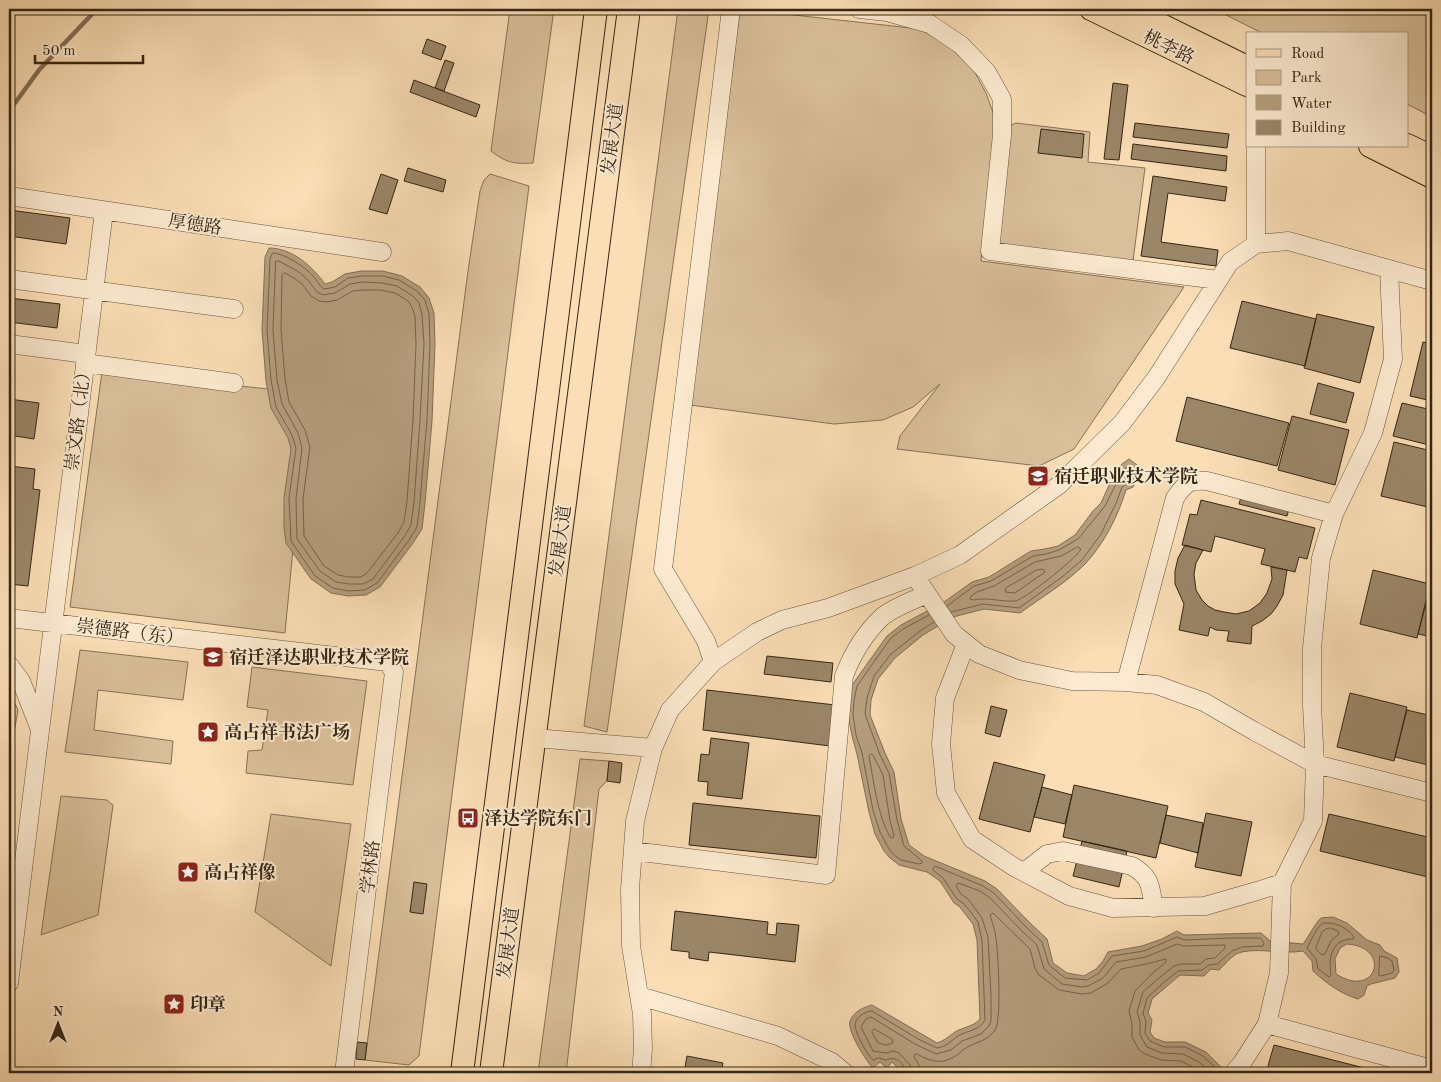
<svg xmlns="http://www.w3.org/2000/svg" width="1441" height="1082" font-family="'Old Standard TT','Noto Serif SC',serif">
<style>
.green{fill:#d9bf9a;stroke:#867257}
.water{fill:#b79f7f;stroke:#836f54;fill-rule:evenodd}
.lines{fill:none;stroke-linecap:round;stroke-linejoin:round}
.shore{stroke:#76624a;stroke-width:1}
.stream{stroke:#836f54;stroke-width:4.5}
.building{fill:#9b8668;stroke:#342614}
.minor-casing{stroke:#66543c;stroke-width:19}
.major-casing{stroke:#342614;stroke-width:24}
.minor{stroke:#fcead0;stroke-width:18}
.major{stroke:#fbdeb6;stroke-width:22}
.labels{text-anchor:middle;stroke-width:4;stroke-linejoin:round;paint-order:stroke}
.street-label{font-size:18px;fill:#342614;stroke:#fcead0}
.poi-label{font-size:18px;font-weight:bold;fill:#342614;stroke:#fcead0;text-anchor:start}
</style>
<rect width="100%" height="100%" fill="#fbdeb6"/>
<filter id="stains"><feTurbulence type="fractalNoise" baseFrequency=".004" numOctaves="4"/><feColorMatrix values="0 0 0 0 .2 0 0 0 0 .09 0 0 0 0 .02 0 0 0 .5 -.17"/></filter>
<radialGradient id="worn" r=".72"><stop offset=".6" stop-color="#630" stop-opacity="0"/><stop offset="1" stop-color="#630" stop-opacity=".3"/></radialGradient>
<!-- green -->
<path class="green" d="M510,9H554L533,163C513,164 507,163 491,151Z
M678,9H709L607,732L584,726Z
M740,9L920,29L947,45L972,67L986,93L996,121L981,261L1184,287L1074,449L1039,466L897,449L900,436L940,384L913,407L883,420L834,424L690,405Z
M1214,9H1432V117L1407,104V34H1264Z
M1016,123L1090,132L1088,162L1145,168L1133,261L999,244L1010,129L1011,125Z
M490,174L529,186L419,1056L409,1065L365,1060L468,271L480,191L484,180Z
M102,372L308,393L285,633L70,607Z
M80,650L188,662L183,700L98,690L94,730L173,741L171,764L65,752Z
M252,667L367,681L353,785L246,773L248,751L262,750L268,710L247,707Z
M9,691L18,710L9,763Z
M580,759L609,761L607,781L599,789L566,1073H538Z
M61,796L107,800L113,805L98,915L41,935Z
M271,814L351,824L331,966L255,912Z"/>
<!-- water -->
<path class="water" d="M269,248C292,248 312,266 325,284L332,282L345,274L361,271H383L402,276L420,287L429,298L434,313L435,344L432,421L425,503L422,529L413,543L380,587L366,595L348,596L331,593L311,579L286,543L284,527V498L291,449L288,438L271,408L266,381L262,330L265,257Z
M1129,459L1137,465L1138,475L1133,487L1126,490C1118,516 1104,544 1085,564C1066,583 1042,597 1020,613L984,609L953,617L923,635L895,658L878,679L871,700L870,715L885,753L894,772L901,819L909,845L924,856L985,881L997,889L1029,922L1047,939L1053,963L1067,973L1084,976L1096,969L1103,961L1108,952L1142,946L1162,939L1177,931L1184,935L1261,933L1270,941L1303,944C1310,935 1313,926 1321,918L1333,917L1347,923L1367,940L1380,945L1384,951L1397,958L1399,972L1395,978L1371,984L1367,986L1364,995L1358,999C1341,994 1326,983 1313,971L1312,961L1303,951C1283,955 1253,946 1236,954C1230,958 1224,965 1219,970L1211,969L1204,976L1180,975L1152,999L1148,1013L1152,1020L1150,1032L1154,1038L1165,1042H1185L1206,1052L1227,1073H1187L1181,1072L1172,1073H903L892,1062L887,1068L880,1062L874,1067H872C865,1059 847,1031 850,1021C853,1012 864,1007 872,1005L937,1043C945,1040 948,1037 955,1032C963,1027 973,1027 980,1019L977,940L973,924L959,906L954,903L940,881L927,872L899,865L890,858L884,851L875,834L869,812L857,754L852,736L848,715L849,699L852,685L887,636L901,625L944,602L972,582L989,577L1031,551L1045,549L1058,546L1075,535L1093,511L1101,503L1110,483L1122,464ZM1347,944C1392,947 1377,1000 1336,974L1335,959L1340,948Z"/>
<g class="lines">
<!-- shore -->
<path class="shore" d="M273,253C284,253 307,268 314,277C318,281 319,286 324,289L335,287L348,278L362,276H383L399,280L417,291L425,300L429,314L430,344L427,420L420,502L417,527L409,540L377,583L365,590L348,591L333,588L315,576L291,541L289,498L296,448L292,435L276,407L271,380L267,330L270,259Z
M276,261H279L299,272L308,280L317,292L323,295L335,293L350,284L362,282L382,283L397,286L413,296L419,303L422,314L424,344L420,420L414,502L411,525L404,537L373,579L363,584H349L336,582L320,571L297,539L296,499L302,448L298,433L282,404L277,380L273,330Z
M285,273L294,278L302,284L311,296L319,301L327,302L337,300L353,291L363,290H381L395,293L408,301L412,307L415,316L416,344L413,419L407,501L404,522L398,533L367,573L361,577H349L338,575L324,566L304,536L303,499L310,447L305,430L289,402L285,379L281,329L282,275Z
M1078,547L1081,549C1076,559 1024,600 1015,601C1000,602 990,597 973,600L970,599L971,596L977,592L994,586L1035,562L1061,556Z
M1037,570L1043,569L1045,572L1015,593L1005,592L1006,588Z
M947,606L974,586L991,581L1033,556L1046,554L1059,550L1078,539L1105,506L1115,486L1126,468L1129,466L1132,468L1133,474L1130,482L1122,487L1117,501L1101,534L1082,560L1062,577L1019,608L983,604L951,612
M929,615L903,629L890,639L857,686L854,700L853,715L856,735L862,753L873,810L880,832L889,849L894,855L901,860L919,864L922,863L921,860L904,846L897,820L889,773L880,755L865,714L867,698L874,676L891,654L920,631L934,622
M871,754L873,755L883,775L890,821L894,835L893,838L890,837C877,813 874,783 869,756Z
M1323,923C1336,922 1346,927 1354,937L1353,939C1332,939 1328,957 1331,975L1329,977L1318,969L1316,959L1307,948L1317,929Z
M1331,928L1338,931L1339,934L1331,941L1325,954L1322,955L1316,949V947L1322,932L1326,929Z
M1380,956L1388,958L1392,961L1394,970L1392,973L1381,976L1379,975Z
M874,1029L892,1039L893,1043L886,1045L878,1043L872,1032Z
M906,1073C905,1064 896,1055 886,1060L879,1058L873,1060C868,1056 855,1033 855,1025C855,1018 865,1011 872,1011L918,1039L937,1048C947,1046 950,1042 958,1036C968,1030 979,1031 985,1020L982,940L978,922L970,911L963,903L957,899L943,878L933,870V868L935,866L983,886L994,893L1025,926L1042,942L1049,965L1065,978L1087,980L1099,973L1112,956L1144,951L1177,937L1184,940L1232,938H1260L1264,943L1263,946L1242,947L1232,951L1217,964L1209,965L1202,970L1178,971L1163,983L1147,998L1143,1013L1146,1021L1145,1033L1150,1041L1164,1047H1185L1203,1056L1221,1073
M913,1073L910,1065L899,1053L893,1051L886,1053L873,1051L861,1027L866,1019L871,1017L915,1044L936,1054L951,1050L962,1041L981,1034L989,1026L991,1021V996L988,937L982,918L968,899L961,894L956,886L958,883L980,891L990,898L1021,930L1037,945L1044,969L1062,984L1082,987L1088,986L1103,978L1116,962L1146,957L1177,944L1184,946L1225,945V948L1215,958L1206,959L1200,964H1180L1174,966L1159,978L1143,992L1137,1012L1140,1022V1035L1147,1047L1162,1053L1183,1054L1199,1062L1212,1073
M920,1073L919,1065L914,1057L915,1054H917C932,1062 942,1065 957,1055C960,1053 963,1049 966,1048C977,1041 988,1041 995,1030C1002,1020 998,952 996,938C995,930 992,922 990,915L993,913L1030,949L1035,968L1038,974L1059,990L1082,994L1091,993L1108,983L1121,969L1146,964L1166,959V962L1153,973L1135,991L1129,1011L1132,1024V1037L1139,1050L1145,1054L1161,1060L1181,1061L1195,1068L1201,1073"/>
<!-- stream -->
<path class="stream" d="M15,103L39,70L97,9"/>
</g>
<!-- building -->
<path class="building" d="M427,39L446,46L441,60L422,53Z
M445,60L454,63L444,91L435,88Z
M414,80L480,105L476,117L410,92Z
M1113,83L1128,85L1119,160L1104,159Z
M1135,123L1229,134L1227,148L1133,137Z
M1041,129L1084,134L1082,158L1038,153Z
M1133,144L1227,156L1226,171L1131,159Z
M408,168L446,180L443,192L404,181Z
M381,174L398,180L387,214L369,209Z
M1153,176L1227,187L1225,201L1168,193L1161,242L1218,250L1216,266L1141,256Z
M9,210L70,218L66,244L9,236Z
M9,298L60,304L57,328L9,322Z
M1242,301L1316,319L1305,366L1230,348Z
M1317,314L1374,327L1360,383L1304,368Z
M1423,342L1432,344V401L1410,396Z
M1318,383L1354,393L1346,423L1310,414Z
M1187,397L1289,423L1277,466L1176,441Z
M9,399L39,403L34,439L9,435Z
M1402,403L1432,410V431L1429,445L1393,436Z
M1292,416L1349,430L1335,485L1278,470Z
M1394,442L1432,451V508L1381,496Z
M9,466L35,469L33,489L40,490L28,586L9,584Z
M1241,497L1289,509L1287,516L1239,504Z
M1201,500L1315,528L1307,559L1299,557L1295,572L1261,564L1265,549L1215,536L1211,552L1182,545L1190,514L1197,515Z
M1185,545L1203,550L1196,563L1194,574L1196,590L1202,600L1208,606L1215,610L1224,612L1236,614L1249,611L1260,603L1267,593L1272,579L1271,567L1287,570L1283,595L1277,606L1271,614L1262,621L1252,626L1251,644L1227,641L1229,631L1216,630L1210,627L1208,636L1179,630L1184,604L1175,584V571L1178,558Z
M1373,570L1430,584L1417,638L1360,624Z
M1430,588H1432V637L1418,634Z
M767,656L833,663L831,682L764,674Z
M707,690L835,705L830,746L703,730Z
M1350,693L1407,707L1394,761L1337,747Z
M991,706L1007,710L1000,737L985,733Z
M1407,710L1432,716V766L1395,757Z
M711,738L749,743L742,799L707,795L708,782L698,781L701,754L709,755Z
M609,761L622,763L620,783L607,781Z
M994,762L1045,775L1030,832L979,819Z
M1074,785L1168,806L1156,858L1063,837Z
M1042,787L1072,795L1065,824L1034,817Z
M693,803L820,816L816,858L689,845Z
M1206,813L1252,822L1241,876L1195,867Z
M1329,814L1432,838V878L1320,851Z
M1166,815L1203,823L1198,853L1160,843Z
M1082,841L1127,851L1119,887L1073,876Z
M414,882L427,884L423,914L410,912Z
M675,911L768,922L767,934L776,935L777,923L799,925L795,962L709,952L708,961L689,958V952L671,950Z
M357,1042L367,1043L365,1060L356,1059Z
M1274,1045L1384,1073H1266Z
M687,1056L723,1063L722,1068L752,1073H684Z"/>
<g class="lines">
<!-- minor casing -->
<g class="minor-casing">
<path id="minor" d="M859,9L887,12L930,24L961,45L987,72L1002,99V135L990,251L1218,280
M9,196L382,252
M1256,244V146
M9,279L234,309
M9,344L86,354
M85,363L234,383
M915,576L954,634L979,654L1019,670L1072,681L1126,682L1157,685L1204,702L1254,731L1315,764L1432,793
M9,618L387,662L394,672L344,1073
M966,644L945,698L941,744L946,793L972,839L1014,867L1069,896L1113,908L1205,906L1257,891L1282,883
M713,662L706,641L663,569L731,9
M9,665L21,681L39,727
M1126,682L1175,498C1185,483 1189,480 1207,481L1334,514
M535,738L653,748
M633,851L826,875L844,676C852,655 865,633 882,617C892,608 914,600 927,594
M1024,872L1047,854L1063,851L1132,866C1152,878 1150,886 1154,908
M9,983L104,211
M639,996L778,1036L832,1062L845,1073
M1267,1024L1432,1069
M641,1073L643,1049L642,1014L631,946L630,889L635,821L653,748L670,710L713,662L757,632L782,620L828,608L915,576L960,555L1059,485L1122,423L1156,378L1230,262L1256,244L1288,241L1432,281
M1233,1073L1242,1063L1267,1024L1279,973L1282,883L1313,821L1315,764L1312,705V648L1321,558L1334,514L1373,433L1393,359L1389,269"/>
</g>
<!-- major casing -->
<g class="major-casing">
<path id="major" d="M1091,9L1247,85
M1129,9L1247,67
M1407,145L1432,157
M1370,146L1432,177
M462,1073L596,9
M491,1073L629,9"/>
</g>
<!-- minor -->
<use href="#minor" class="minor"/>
<!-- major -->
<use href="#major" class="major"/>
</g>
<!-- icons -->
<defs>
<g id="university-square" transform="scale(1.125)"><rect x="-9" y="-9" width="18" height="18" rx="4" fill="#8f2418" stroke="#fcead0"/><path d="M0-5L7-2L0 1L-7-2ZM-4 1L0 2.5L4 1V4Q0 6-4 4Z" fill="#fff"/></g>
<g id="sight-square" transform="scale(1.125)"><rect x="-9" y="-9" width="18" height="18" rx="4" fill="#8f2418" stroke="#fcead0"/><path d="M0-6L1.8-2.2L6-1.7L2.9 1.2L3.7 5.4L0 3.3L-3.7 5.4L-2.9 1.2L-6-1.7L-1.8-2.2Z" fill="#fff"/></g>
<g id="bus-square" transform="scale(1.125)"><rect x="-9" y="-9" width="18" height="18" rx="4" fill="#8f2418" stroke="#fcead0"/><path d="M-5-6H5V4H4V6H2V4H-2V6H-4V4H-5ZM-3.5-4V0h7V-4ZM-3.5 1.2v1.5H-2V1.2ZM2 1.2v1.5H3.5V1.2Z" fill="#fff"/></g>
</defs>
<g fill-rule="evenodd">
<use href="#university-square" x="1038" y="476"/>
<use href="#university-square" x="213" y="657"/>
<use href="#sight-square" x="208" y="732"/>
<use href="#bus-square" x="468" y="818"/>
<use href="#sight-square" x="188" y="872"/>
<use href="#sight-square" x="174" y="1004"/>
</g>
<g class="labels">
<!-- street labels -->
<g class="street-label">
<text transform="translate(1169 47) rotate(26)" y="6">桃李路</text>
<text transform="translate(612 139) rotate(-83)" y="6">发展大道</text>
<text transform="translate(195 224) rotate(9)" y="6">厚德路</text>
<text transform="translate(78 417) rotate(-83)" y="6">崇文路（北）</text>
<text transform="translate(560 541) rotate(-83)" y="6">发展大道</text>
<text transform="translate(130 632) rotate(7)" y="6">崇德路（东）</text>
<text transform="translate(370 867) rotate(-83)" y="6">学林路</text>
<text transform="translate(508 943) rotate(-83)" y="6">发展大道</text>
</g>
<!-- poi labels -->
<g class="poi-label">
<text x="1054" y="482">宿迁职业技术学院</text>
<text x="229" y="663">宿迁泽达职业技术学院</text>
<text x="224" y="738">高占祥书法广场</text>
<text x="484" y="824">泽达学院东门</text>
<text x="204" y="878">高占祥像</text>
<text x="190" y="1010">印章</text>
</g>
</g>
<!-- margin -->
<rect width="1441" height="1082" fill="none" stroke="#fbdeb6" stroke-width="30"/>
<rect x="10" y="10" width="1421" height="1062" fill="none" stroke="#342614" stroke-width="2.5"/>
<rect x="15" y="15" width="1411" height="1052" fill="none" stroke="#342614"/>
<!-- legend -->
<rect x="1246" y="32" width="162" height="115" fill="#fcead0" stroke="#ac9c85"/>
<rect x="1256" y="49" width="25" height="8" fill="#fbdeb6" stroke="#ac9c85"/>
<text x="1291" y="58" font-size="15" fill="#342614">Road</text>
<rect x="1256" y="70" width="25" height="15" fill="#d9bf9a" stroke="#ac9c85"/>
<text x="1291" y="82" font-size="15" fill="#342614">Park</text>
<rect x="1256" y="95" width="25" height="15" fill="#b79f7f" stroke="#ac9c85"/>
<text x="1291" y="108" font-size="15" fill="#342614">Water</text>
<rect x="1256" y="120" width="25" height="15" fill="#9b8668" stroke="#ac9c85"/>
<text x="1291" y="132" font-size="15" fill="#342614">Building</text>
<!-- north arrow -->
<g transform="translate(58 1024)" stroke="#fcead0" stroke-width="4" paint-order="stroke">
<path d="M0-4L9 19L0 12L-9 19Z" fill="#342614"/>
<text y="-8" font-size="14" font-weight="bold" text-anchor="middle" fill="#342614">N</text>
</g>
<!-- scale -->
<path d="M35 55v8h108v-8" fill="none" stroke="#342614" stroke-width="2.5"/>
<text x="42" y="55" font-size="15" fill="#342614" stroke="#fcead0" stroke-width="4" paint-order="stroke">50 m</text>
<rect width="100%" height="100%" filter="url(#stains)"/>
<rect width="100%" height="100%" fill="url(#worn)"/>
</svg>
